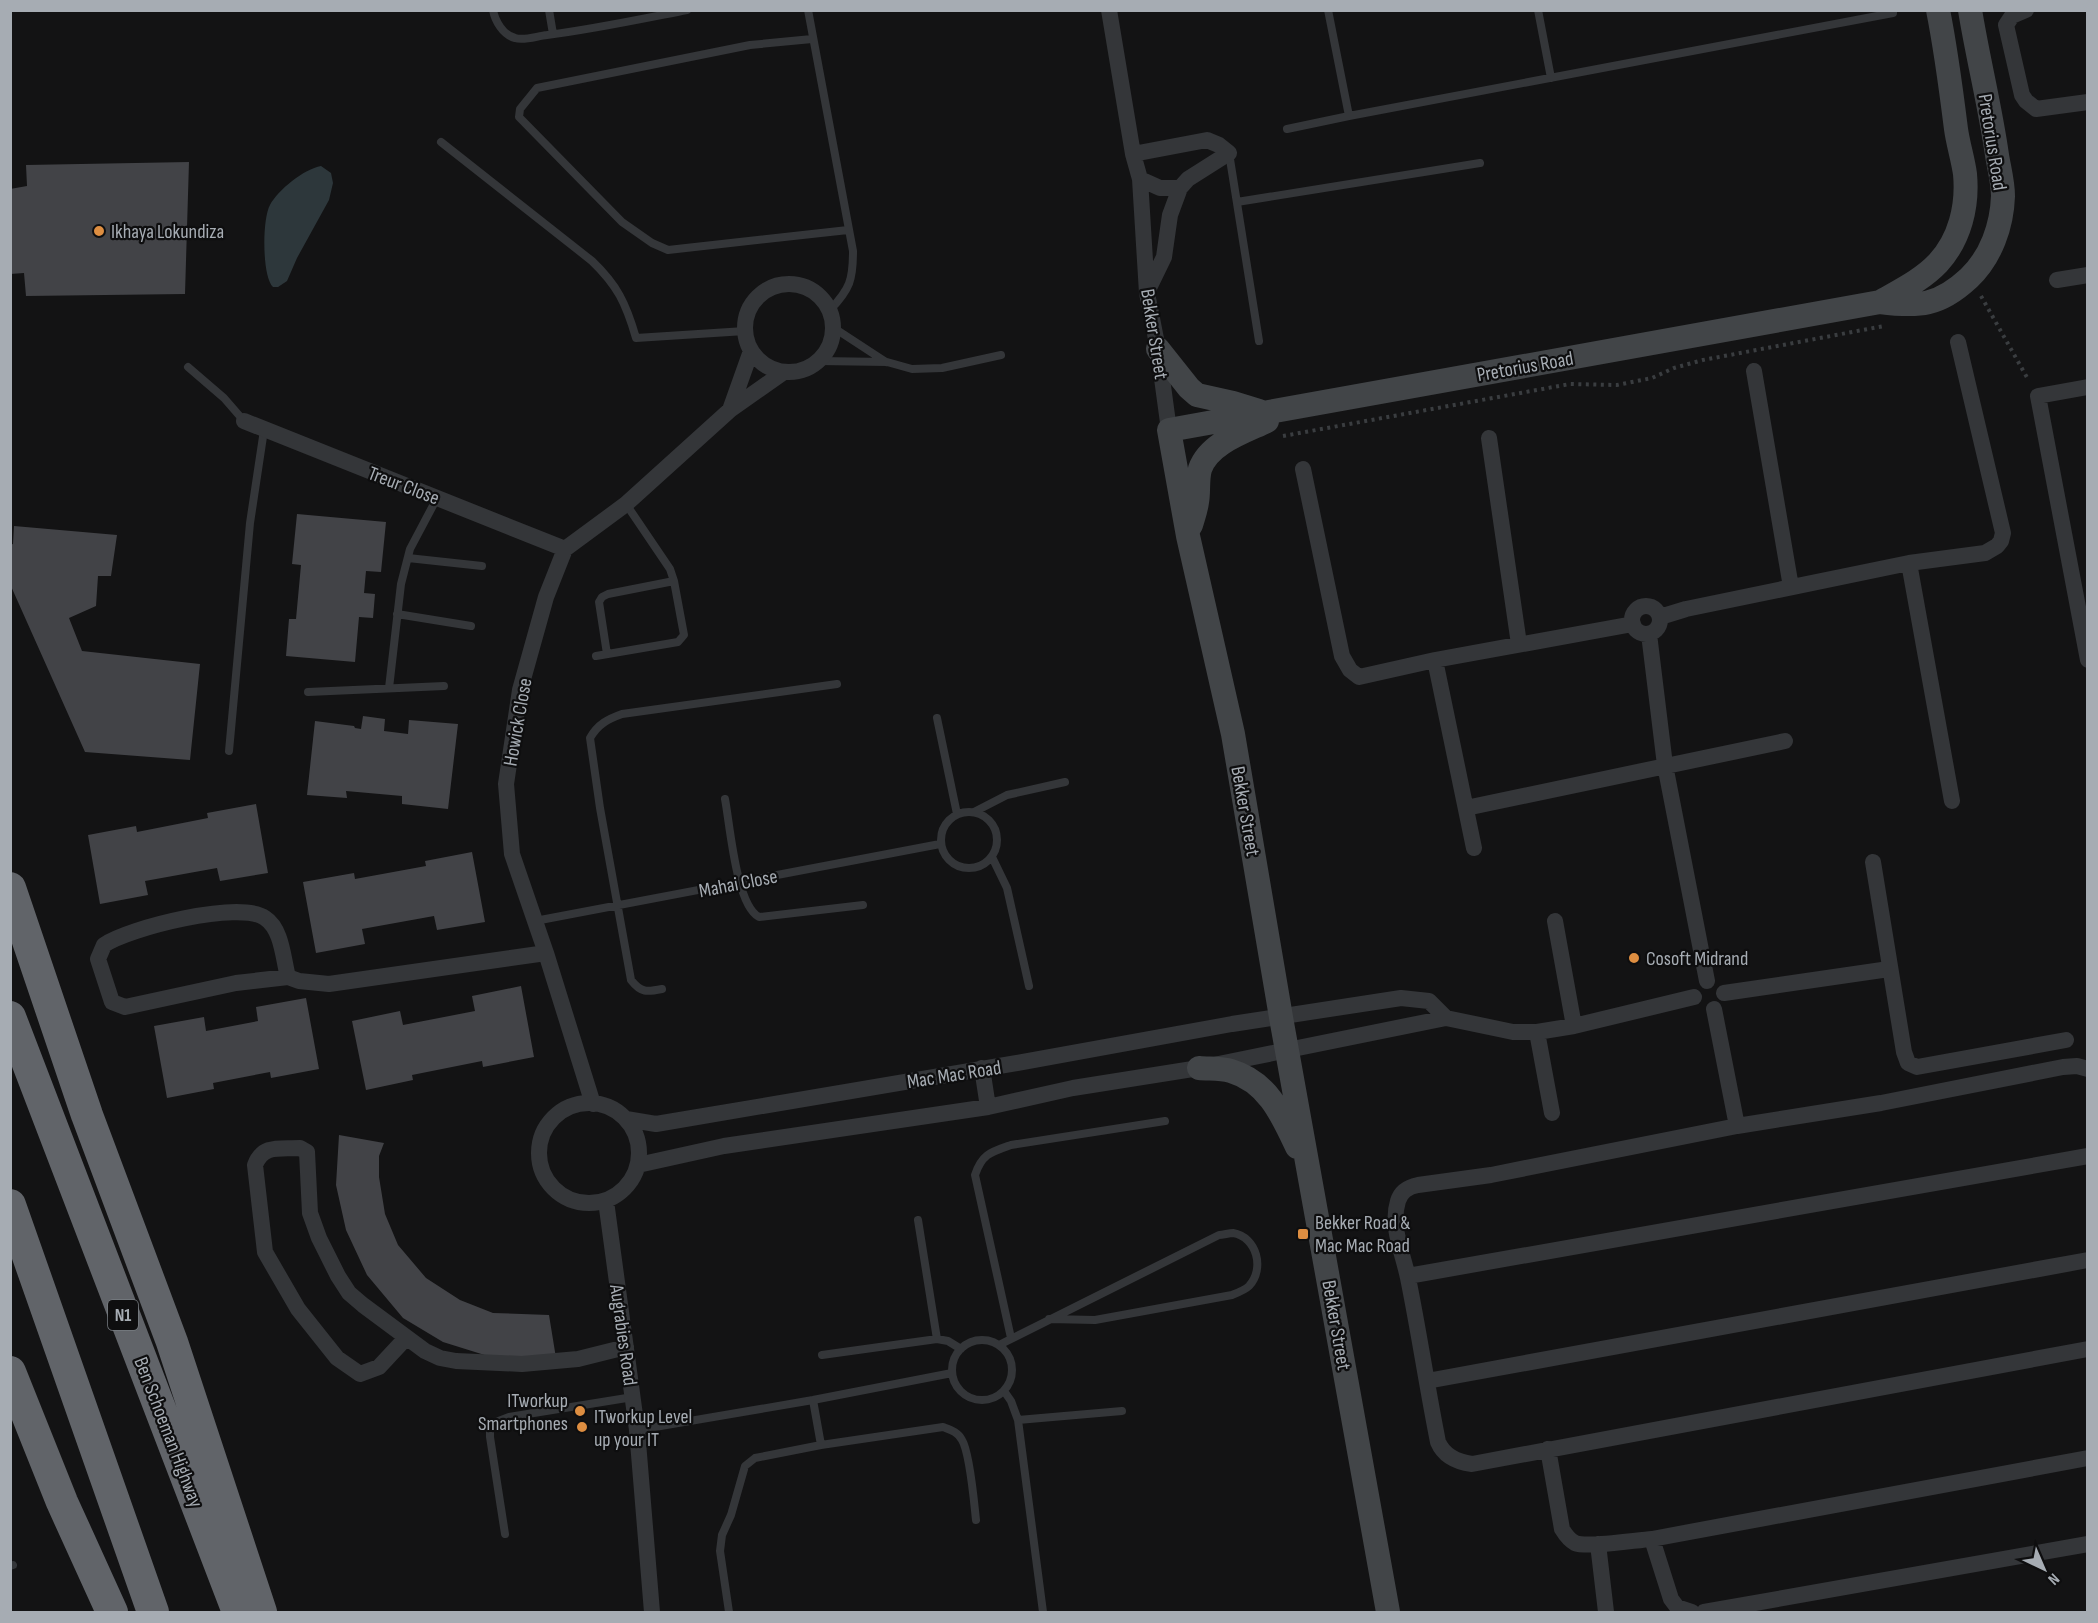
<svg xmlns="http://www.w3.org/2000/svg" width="2098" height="1623" font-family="'Sofia Sans Condensed',sans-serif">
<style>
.water{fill:#2d373b}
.building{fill:#424347}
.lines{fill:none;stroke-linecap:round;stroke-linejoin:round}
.path{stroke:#3a3d40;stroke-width:4;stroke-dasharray:3 4.5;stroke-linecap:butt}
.lane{stroke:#343639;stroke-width:8}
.street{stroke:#343639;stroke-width:16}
.secondary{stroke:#424548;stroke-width:24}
.highway{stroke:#616469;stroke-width:32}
.poi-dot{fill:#de8e41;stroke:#0e0e0f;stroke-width:2}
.labels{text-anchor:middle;stroke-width:4.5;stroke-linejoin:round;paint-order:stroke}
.shield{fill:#0e0e0f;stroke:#787d82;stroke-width:1.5}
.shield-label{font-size:18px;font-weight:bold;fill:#a6acb3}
.street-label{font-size:20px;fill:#a6acb3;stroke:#0e0e0f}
.poi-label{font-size:20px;fill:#a6acb3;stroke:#0e0e0f;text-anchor:start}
</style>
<rect width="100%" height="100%" fill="#131314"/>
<!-- water -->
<path class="water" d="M321,166L331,173L333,183L329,200L297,258L287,281L278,287H273C262,277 262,219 270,205C278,190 304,169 321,166Z"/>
<!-- building -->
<path class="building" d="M189,162L185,294L26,296L24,273L10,274V189L27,186L26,165Z
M297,514L386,522L381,572L366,571L364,593L375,594L373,618L359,617L355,662L286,656L289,619H296L301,565L292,564Z
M14,526L117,535L111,576H98L96,606L69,618L82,651L200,664L190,760L85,752L10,584V545L13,544Z
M363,716L385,719L384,731L408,734L409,720L458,724L448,809L402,804V796L346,791L347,798L307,795L315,721L354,726L355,728L361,729Z
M256,804L268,873L220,881L217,868L145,881L148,895L100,904L88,835L136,826L137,832L208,818L207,813Z
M472,852L485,922L437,930L434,916L362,929L365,944L316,953L303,882L354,873L355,879L426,866L425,861Z
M521,986L534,1057L483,1067L482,1061L412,1075L413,1080L366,1090L352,1021L400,1011L403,1025L475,1011L472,996Z
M306,998L319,1069L271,1078L270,1072L213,1083L214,1089L167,1098L154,1026L204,1017L206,1031L258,1021L256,1007Z
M339,1135L384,1143L379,1156V1177L385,1214L398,1245L426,1278L460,1300L493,1313L549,1315L556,1358L491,1357L443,1342L403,1318L367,1275L346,1230L336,1185Z"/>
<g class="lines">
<!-- path -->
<path class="path" d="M1981,296L2029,381
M1283,436L1570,384L1617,385L1652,378L1674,368L1703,360L1884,326"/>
<!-- lane -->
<path class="lane" d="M493,10C495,21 503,35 515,38C524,41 537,36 547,35C594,29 641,19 687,10
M549,10L553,34
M808,10L853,251C853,280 850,289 830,310
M1328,10L1349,116L1893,13V10
M1538,10L1551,78
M812,39L750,45L537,88L520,109L519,117L622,222L652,243L668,250L848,230
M1287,129L1349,116
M441,142L592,261C617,285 626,303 636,338L745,331
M1229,153L1259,341
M1237,202L1480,163
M834,328L886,362
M819,361L887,362L912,369L942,368L1001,355
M188,367L224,398L244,421
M408,558L482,566
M397,614L471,626
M607,654L599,602L602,597L608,594L674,581
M596,656L678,642L684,635L674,581L670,569L626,504
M389,688L401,584L410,549L437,498
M308,692L444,686
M937,718L957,814
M229,751L250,523L264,430
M725,799C730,825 736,905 759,917L863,905
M941 840a28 28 0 1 1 56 0a28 28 0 1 1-56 0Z
M974,812L1007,795L1065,782
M992,857L1007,888L1029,986
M535,921L940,844
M662,989C647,992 641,993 631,980L600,808L590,738C598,724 608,719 622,714L837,684
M918,1220L937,1339
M1011,1338L975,1175C982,1154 991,1152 1011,1145L1165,1121
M952 1370a30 30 0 1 1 60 0a30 30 0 1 1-60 0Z
M999,1345L1219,1235C1223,1235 1229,1233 1233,1233C1257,1237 1265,1269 1249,1286C1245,1290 1237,1293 1232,1295L1095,1320L1049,1319
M822,1355L937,1339L948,1341L961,1349
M1004,1391L1011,1401L1018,1420L1043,1612
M813,1400L821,1445L943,1427C951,1430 958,1432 962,1440C970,1453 974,1502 976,1520
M1018,1420L1122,1411
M637,1430L813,1400L952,1373
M505,1534L490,1437V1427L496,1422L509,1417L633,1397
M10,1566L13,1565
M729,1612L720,1551L722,1535L731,1515L745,1466L755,1458L821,1445"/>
<!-- street -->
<path class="street" d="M1109,10L1133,154L1140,179L1147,293L1158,349L1169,430
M2026,10L2012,16L2006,25L2022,95L2026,101L2036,109L2088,102
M1133,154L1207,140L1219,145L1229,153L1188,179L1180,188H1160L1140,179
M2057,280L2088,275
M745 328a44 44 0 1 1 88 0a44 44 0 1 1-88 0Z
M1147,292L1164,257L1170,215L1180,188
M1754,371L1791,587
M2088,387L2038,396L2088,660
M730,410L751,351
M244,421L565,549
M1489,438L1519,644
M1303,469L1342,656L1350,670L1359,677L1435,660L1633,624
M1909,563L1952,801
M1632 620a14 14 0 1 1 28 0a14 14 0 1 1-28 0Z
M1660,617L1686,609L1909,563L1985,553L1997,546L2001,541L2003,533L1958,342
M1649,634L1665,765L1707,981
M1435,660L1474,848
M1466,808L1785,741
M1873,862L1904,1052L1908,1063L1917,1067L2066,1040
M1555,921L1574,1026
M288,977C283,958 282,929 265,918C240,900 128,928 104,945L98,959L112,1002L125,1007L236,983L288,977L299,981L329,984L546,953
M1724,993L1889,969
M1714,1009L1737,1126
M1537,1032L1552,1113
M982,1068L988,1107
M2088,1069L2077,1066L2063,1067L1881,1103L1737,1126L1491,1175L1418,1185C1408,1187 1401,1191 1398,1201C1390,1227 1403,1253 1408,1278C1419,1332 1427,1387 1438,1442C1444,1456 1457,1462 1472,1464L2088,1349
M539 1153a50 50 0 1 1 100 0a50 50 0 1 1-100 0Z
M593,1104L546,953L512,854L506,784L520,690L546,597L565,549L626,504L730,410L784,372
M626,1119L656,1124L1017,1063L1232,1024L1401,998L1429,1001L1446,1018
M638,1165L724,1146L988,1107L1073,1088L1199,1068L1446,1018L1513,1032H1537L1574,1026L1694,997
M606,1201L637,1430L652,1612
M1408,1276L2088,1156
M406,1338L379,1367L360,1374L337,1358L298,1309L265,1252L255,1165C263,1144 280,1149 300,1148L307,1152L310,1213L319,1238L338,1276L349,1293L363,1305L425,1351L440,1358L456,1361L522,1364L578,1359L626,1347
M1427,1381L2088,1260
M1548,1449L1562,1529C1565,1534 1569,1540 1575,1543C1587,1548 1636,1540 1652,1539L2088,1458
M1652,1539L1671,1599L1677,1607L1692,1612
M1598,1544L1606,1612
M1704,1612L2088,1544"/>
<!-- secondary -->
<path class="secondary" d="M1880,302C1899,291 1922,280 1938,263C1960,239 1968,206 1965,174C1963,159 1958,144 1956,129C1951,89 1946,50 1938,10
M1158,349L1189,388L1197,395L1233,403L1259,411
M1191,525C1193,518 1196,510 1197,502C1199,492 1197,480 1200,469C1209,443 1244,432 1267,421
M1199,1068C1209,1069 1221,1068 1231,1071C1268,1082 1282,1115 1297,1147
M1388,1612L1282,1023L1233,734L1188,536L1169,430L1880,302C1919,307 1939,306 1969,278C1991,257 2002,226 2003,196C2003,182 1999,168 1997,155C1990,106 1978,59 1970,10"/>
<!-- highway -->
<path class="highway" d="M10,888L87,1115L172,1342L261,1612
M10,1017L238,1612
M10,1205L153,1612
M10,1372L62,1502L112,1612"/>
</g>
<!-- markers -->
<g class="poi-dot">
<circle cx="99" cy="231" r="6"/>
<circle cx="1634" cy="958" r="6"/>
<rect x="1297" y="1228" width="12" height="12" rx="3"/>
<circle cx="580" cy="1411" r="6"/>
<circle cx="582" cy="1427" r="6"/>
</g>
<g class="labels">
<!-- shield labels -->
<rect class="shield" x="108" y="1300" width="30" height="30" rx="4.5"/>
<g class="shield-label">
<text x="123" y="1321">N1</text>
</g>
<!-- street labels -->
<g class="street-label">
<text transform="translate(1993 142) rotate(81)" y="7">Pretorius Road</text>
<text transform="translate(1155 334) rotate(81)" y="7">Bekker Street</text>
<text transform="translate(1525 366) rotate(-10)" y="7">Pretorius Road</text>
<text transform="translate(404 485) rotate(21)" y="7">Treur Close</text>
<text transform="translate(517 722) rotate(-80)" y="7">Howick Close</text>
<text transform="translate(1246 811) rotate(80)" y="7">Bekker Street</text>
<text transform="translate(738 883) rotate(-11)" y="7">Mahai Close</text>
<text transform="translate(954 1074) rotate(-9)" y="7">Mac Mac Road</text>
<text transform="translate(1337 1325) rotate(80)" y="7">Bekker Street</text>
<text transform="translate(624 1335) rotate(82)" y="7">Augrabies Road</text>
<text transform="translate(169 1432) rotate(69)" y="7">Ben Schoeman Highway</text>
</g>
<!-- poi labels -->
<g class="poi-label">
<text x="111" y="238">Ikhaya Lokundiza</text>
<text x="1646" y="965">Cosoft Midrand</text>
<text x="1315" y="1229">Bekker Road &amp;<tspan x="1315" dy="23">Mac Mac Road</tspan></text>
<text x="568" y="1407" text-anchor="end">ITworkup<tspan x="568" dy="23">Smartphones</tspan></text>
<text x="594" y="1423">ITworkup Level<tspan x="594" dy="23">up your IT</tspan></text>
</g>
</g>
<!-- border -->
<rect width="2098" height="1623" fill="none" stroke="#a6acb3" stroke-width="24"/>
<!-- north arrow -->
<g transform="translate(2044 1569) rotate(136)" stroke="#0e0e0f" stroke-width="4.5" paint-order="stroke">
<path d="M0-4.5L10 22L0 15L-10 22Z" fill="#a6acb3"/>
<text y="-9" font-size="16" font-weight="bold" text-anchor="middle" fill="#a6acb3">N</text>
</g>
</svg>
